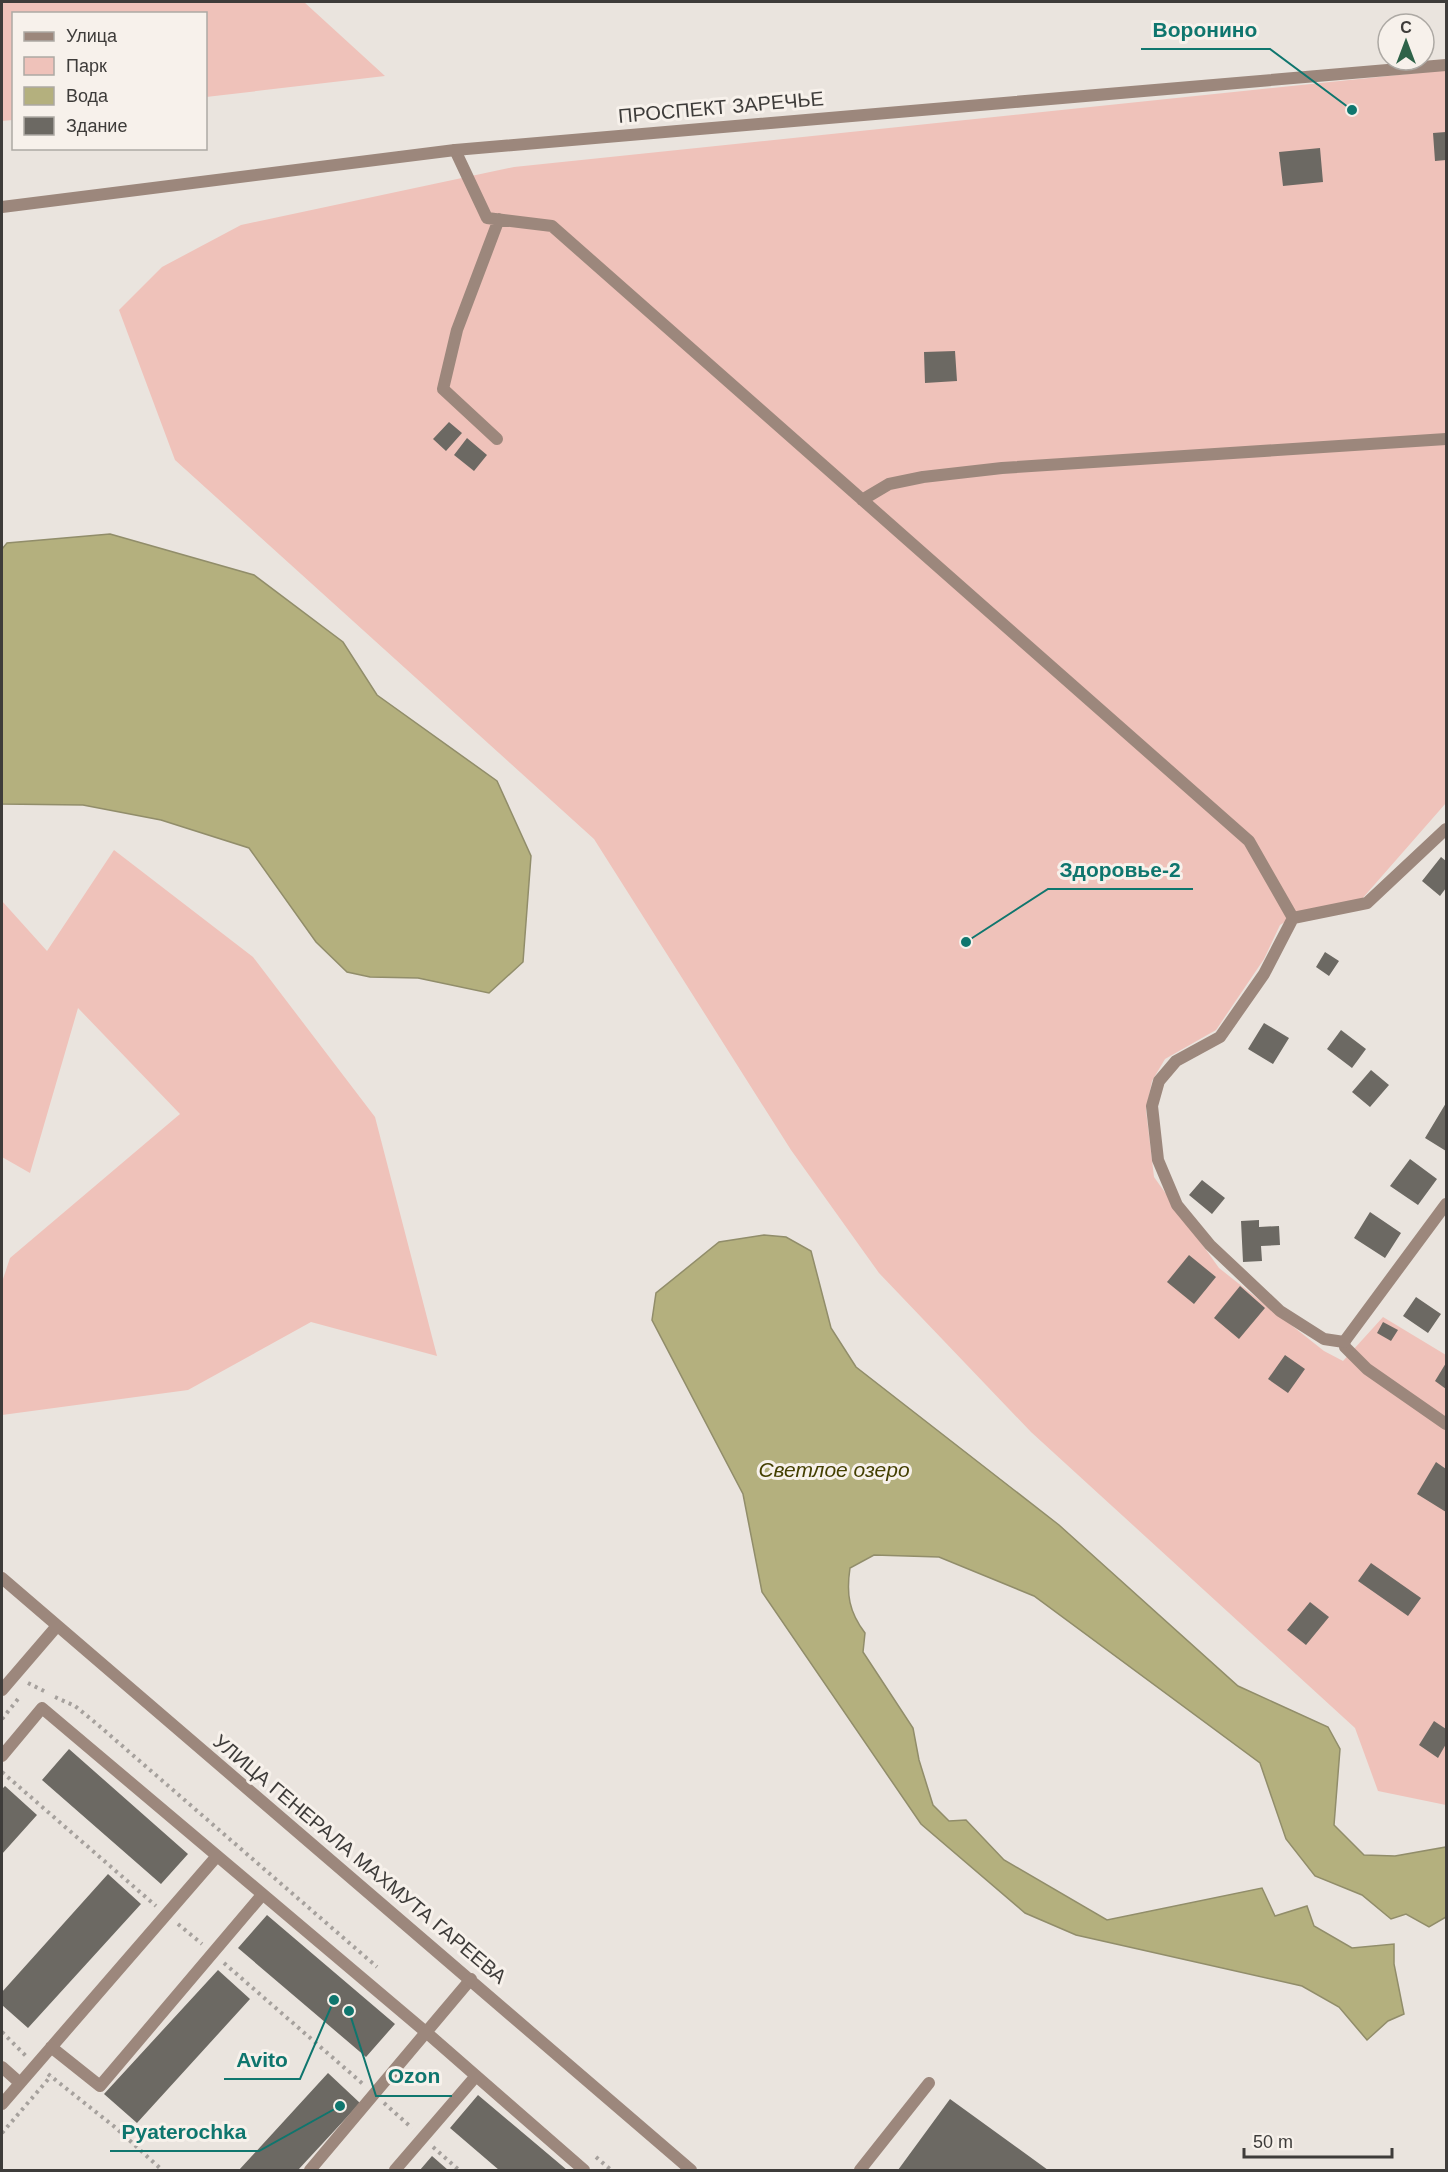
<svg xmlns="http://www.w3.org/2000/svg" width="1448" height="2172" font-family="Helvetica,sans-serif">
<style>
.green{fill:#efc2ba}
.water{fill:#b4b07e;stroke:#918d6a;stroke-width:1.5}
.building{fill:#6c6963}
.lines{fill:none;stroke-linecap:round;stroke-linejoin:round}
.path{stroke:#a6a19d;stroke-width:4;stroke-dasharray:3 4.5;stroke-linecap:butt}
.service{stroke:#9c877c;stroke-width:12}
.minor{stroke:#9c877c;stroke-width:12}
.tertiary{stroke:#9c877c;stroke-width:12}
.labels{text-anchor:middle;stroke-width:6;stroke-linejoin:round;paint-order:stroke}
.street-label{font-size:20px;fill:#3e3c3a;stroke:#f7f1eb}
.water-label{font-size:21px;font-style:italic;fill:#443f00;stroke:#f7f1eb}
.leader{fill:none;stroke:#0f766e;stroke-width:2}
.callout-dot{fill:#0f766e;stroke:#f7f1eb;stroke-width:2}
.callout-label{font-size:21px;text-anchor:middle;font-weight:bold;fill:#0f766e;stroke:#f7f1eb;stroke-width:6;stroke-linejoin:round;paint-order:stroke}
</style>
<rect width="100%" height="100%" fill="#eae4de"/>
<!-- green -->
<path class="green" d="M2,2H304L385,76L206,97V14H14L13,120L2,121Z
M1446,70V803L1361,900L1302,911L1280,925L1264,959L1216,1030L1165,1059L1152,1081L1146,1110L1154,1177L1219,1268L1324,1351L1343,1361L1383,1317L1446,1355V1805L1378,1791L1355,1728L1031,1432L879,1273L791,1150L594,839L175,460L119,310L162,267L241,225L514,167Z
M114,850L253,957L375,1117L437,1356L311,1322L188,1390L2,1415V1282L10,1258L180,1114L78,1008L30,1173L2,1157V901L47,951Z"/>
<!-- water -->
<path class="water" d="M110,534L254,575L343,642L377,695L497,781L531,856L523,962L489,993L418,978L370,977L347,972L316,942L249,848L161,820L83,805L2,804V549L7,543Z
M764,1235L786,1237L811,1251L831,1328L856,1367L1059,1525L1238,1686L1328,1727L1340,1749L1334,1825L1364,1855L1395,1856L1446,1847V1917L1429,1927L1406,1914L1391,1919L1362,1895L1315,1876L1286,1839L1260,1763L1034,1596L939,1557L874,1555L850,1568C846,1594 849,1612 865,1633L863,1652L913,1728L919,1760L933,1805L949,1821L966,1820L1004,1860L1107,1920L1262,1888L1275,1916L1307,1906L1314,1926L1352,1948L1394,1944V1964L1404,2014L1388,2021L1367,2040L1339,2007L1302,1986L1076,1935L1025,1913L921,1824L762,1592L743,1494L652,1320L656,1293L719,1242Z"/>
<!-- building -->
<path class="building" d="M1446,132V160L1435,161L1433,133Z
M1320,148L1323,182L1283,186L1279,152Z
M955,351L957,381L925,383L924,352Z
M449,422L462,433L446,451L433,439Z
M467,438L487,455L474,471L454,455Z
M1441,857L1446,861V888L1440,896L1422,881Z
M1325,952L1339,961L1329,976L1316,967Z
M1264,1023L1289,1038L1273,1064L1248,1049Z
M1341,1030L1366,1049L1352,1068L1327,1049Z
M1371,1070L1389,1085L1370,1107L1352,1092Z
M1446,1103V1151L1425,1138Z
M1410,1159L1437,1179L1418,1205L1390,1186Z
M1202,1180L1225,1198L1212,1214L1189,1195Z
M1370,1212L1401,1233L1385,1258L1354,1238Z
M1259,1220V1227L1279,1226L1280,1245L1261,1246L1262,1261L1243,1262L1241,1221Z
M1189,1255L1216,1277L1194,1304L1167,1282Z
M1240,1286L1265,1308L1239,1339L1214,1318Z
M1416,1297L1441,1314L1428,1333L1403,1316Z
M1383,1322L1398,1330L1391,1341L1377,1333Z
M1285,1355L1305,1369L1288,1393L1268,1379Z
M1446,1363V1389L1435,1381Z
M1436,1462L1446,1469V1512L1417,1494Z
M1371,1563L1421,1598L1408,1616L1358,1581Z
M1310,1602L1329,1617L1306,1645L1287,1630Z
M1434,1721L1446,1729V1744L1438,1758L1419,1745Z
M69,1749L188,1854L161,1884L42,1780Z
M5,1786L37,1815L2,1854V1789Z
M108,1874L141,1904L28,2028L2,2005V1992Z
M267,1915L395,2024L366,2057L238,1948Z
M218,1970L250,1999L137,2123L104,2094Z
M328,2073L360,2103L298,2170H239Z
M478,2095L567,2170H499L450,2128Z
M950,2099L1048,2170H898Z
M432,2156L448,2170H420Z"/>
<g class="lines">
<!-- path -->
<path class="path" d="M28,1683L46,1692
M55,1697L75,1706L97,1724L377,1967
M2,1719L18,1699
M2,1772L156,1906
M178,1924L202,1944
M224,1963L363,2084
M2,2032L26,2056
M48,2074L116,2128L162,2170
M384,2103L412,2128
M2,2133L51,2076
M433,2147L459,2170
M596,2157L611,2170"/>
<!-- service -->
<path class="service" d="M455,150L487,218L552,226L1249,841L1293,918
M497,439L443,389L457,330L499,219
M862,500L889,484L923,477L1002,468L1446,439
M1446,829L1367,903L1293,918L1264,974L1220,1037L1176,1061L1159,1081L1152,1106L1158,1160L1177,1205L1210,1245L1280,1311L1324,1339L1344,1342L1345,1347L1367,1369L1446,1424
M2,1756L42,1708L427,2033L584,2170
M51,2047L100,2086L262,1895
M2,2067L20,2083
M2,2104L217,1856
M310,2170L471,1979
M395,2170L476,2076
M860,2170L929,2083"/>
<!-- minor -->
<path class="minor" d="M1344,1342L1446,1204
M2,1578L691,2170
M2,1690L57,1626"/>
<!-- tertiary -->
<path class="tertiary" d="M2,207L455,150L1446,65"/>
</g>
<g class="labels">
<!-- street labels -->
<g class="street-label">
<text transform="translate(721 107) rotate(-5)" y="7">ПРОСПЕКТ ЗАРЕЧЬЕ</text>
<text transform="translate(360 1859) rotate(40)" y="7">УЛИЦА ГЕНЕРАЛА МАХМУТА ГАРЕЕВА</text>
</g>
<!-- water labels -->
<g class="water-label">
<text x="834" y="1477">Светлое озеро</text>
</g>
</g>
<!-- callouts -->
<path class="leader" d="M1352 110L1270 49H1141M966 942L1048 889H1193M334 2000L300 2079H224M349 2011L376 2096H452M340 2106L259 2151H110"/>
<g class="callout-dot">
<circle cx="1352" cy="110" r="6"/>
<circle cx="966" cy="942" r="6"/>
<circle cx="334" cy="2000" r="6"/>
<circle cx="349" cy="2011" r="6"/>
<circle cx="340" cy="2106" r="6"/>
</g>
<g class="callout-label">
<text x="1205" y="37">Воронино</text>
<text x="1120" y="877">Здоровье-2</text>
<text x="262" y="2067">Avito</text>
<text x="414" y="2083">Ozon</text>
<text x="184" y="2139">Pyaterochka</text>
</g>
<!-- border -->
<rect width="1448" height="2172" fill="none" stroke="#3e3c3a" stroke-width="6"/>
<!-- legend -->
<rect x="12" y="12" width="195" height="138" fill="#f7f1eb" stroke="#ada9a4" stroke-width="1.5"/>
<rect x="24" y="32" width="30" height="9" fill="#9c877c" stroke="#ada9a4" stroke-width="1.5"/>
<text x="66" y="42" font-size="18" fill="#3e3c3a">Улица</text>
<rect x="24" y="57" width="30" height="18" fill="#efc2ba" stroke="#ada9a4" stroke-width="1.5"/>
<text x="66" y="72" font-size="18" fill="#3e3c3a">Парк</text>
<rect x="24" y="87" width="30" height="18" fill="#b4b07e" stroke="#ada9a4" stroke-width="1.5"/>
<text x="66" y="102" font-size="18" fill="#3e3c3a">Вода</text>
<rect x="24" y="117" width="30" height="18" fill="#6c6963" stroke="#ada9a4" stroke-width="1.5"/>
<text x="66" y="132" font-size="18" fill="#3e3c3a">Здание</text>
<!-- north arrow -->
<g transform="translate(1406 42)"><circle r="28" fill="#f7f1eb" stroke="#ada9a4" stroke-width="1.5"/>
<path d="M0-4.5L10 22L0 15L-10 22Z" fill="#2e6349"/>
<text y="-9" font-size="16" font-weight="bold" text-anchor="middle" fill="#3e3c3a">С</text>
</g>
<!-- scale -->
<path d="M1244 2148v9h148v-9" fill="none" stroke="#3e3c3a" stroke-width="3"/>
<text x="1253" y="2148" font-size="18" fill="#3e3c3a" stroke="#f7f1eb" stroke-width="4.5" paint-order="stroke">50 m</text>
</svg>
